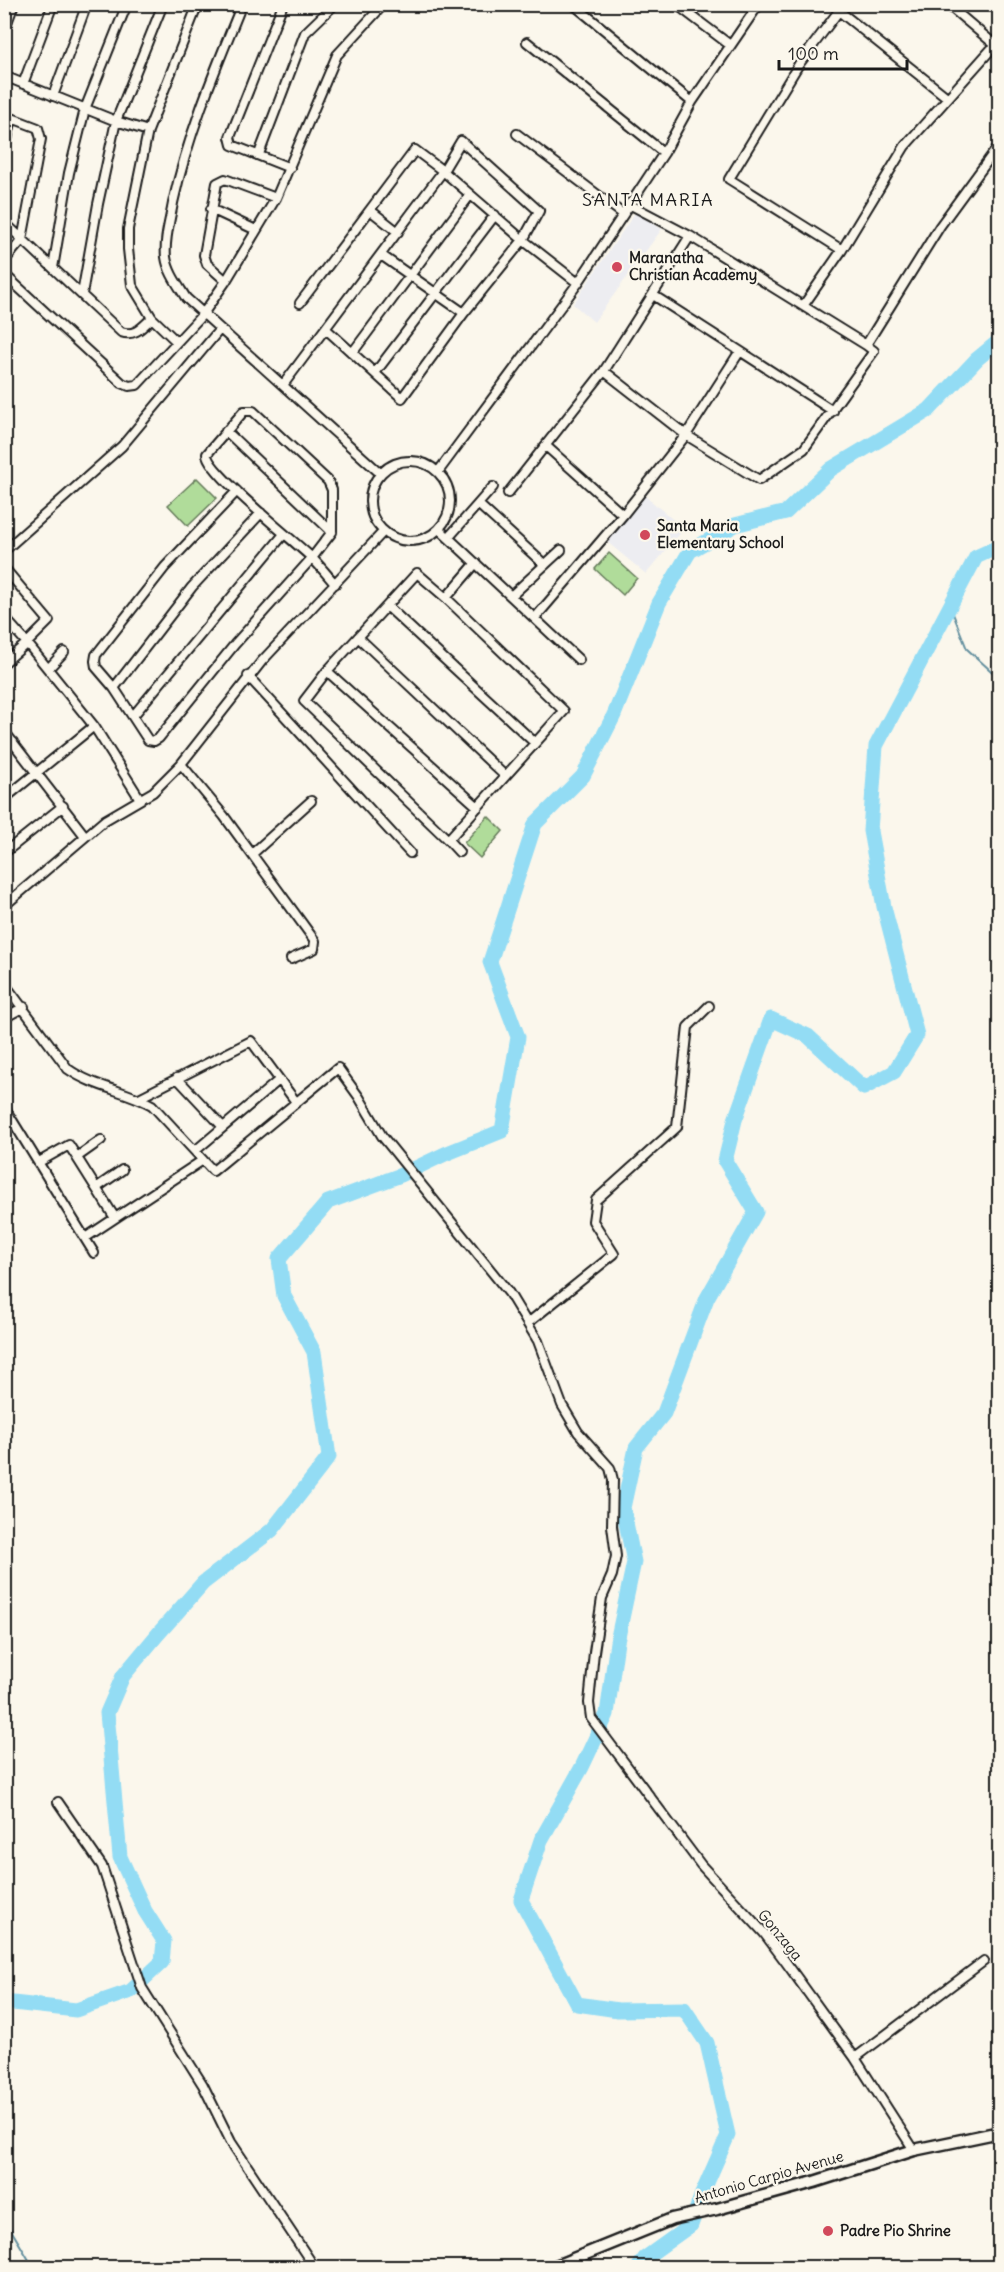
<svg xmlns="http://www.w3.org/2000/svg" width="1004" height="2272" font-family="Delius,sans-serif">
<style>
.built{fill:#ededf1}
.green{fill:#b0dc9a;stroke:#667c5b;stroke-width:1.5}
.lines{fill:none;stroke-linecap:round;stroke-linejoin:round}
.stream{stroke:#638f9e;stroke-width:2}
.river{stroke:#93dcf4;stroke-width:15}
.street-casing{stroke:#1c1c1c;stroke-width:12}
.secondary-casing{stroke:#1c1c1c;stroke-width:15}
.street{stroke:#fbf7ec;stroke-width:8}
.secondary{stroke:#fbf7ec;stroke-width:10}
.poi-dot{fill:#d1495b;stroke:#fbf7ec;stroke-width:2}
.labels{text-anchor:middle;stroke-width:4.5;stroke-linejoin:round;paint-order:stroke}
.poi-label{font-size:15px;font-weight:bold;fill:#1c1c1c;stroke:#fbf7ec;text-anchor:start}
.street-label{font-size:15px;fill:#1c1c1c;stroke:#fbf7ec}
.quarter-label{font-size:18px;letter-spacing:1.5px;fill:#1c1c1c;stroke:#fbf7ec}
</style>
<rect width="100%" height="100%" fill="#fbf7ec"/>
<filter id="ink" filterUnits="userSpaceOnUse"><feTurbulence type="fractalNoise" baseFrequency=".0167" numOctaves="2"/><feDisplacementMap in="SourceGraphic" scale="12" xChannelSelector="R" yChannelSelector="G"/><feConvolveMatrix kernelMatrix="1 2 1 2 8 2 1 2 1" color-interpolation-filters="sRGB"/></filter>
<g filter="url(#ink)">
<!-- built -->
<path class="built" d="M635,213L662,229L594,322L573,304Z
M644,495L684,529L646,574L606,541Z"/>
<!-- green -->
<path class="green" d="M197,478L217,498L188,526L168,505Z
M609,553L637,578L623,595L595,569Z
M488,816L503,831L480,858L464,843Z"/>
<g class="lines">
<!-- stream -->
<path class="stream" d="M950,606L967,649L1000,679
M4,2218L29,2260L30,2268"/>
<!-- river -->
<path class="river" d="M4,2002L76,2010L131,1991L162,1962L164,1941L145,1911L120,1857L107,1713L123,1676L158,1634L203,1583L272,1530L329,1457L314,1352L284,1296L279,1259L328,1202L401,1175L445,1154L502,1131L518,1037L490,962L535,824L583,776L614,715L659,603L690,551L735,525L786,512L831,469L929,410L977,359L1000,340
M638,2268L645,2258L691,2225L702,2194L728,2135L707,2043L684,2009L618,2010L577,2004L521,1900L541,1840L582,1767L607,1714L617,1642L634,1562L623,1508L636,1448L664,1413L707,1298L756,1212L725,1161L735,1120L771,1019L808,1036L864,1088L894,1072L917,1035L884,907L870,831L876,746L976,557L1000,546"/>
<!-- street casing -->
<g class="street-casing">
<path id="street" d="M242,4C215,70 188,134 173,203C170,221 164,239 166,257C168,272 178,285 186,298L380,473
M283,4L230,137L232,145L290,168
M573,4L692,102
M676,4L730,45
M947,4L1000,49
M839,11L948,98
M4,31L14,4
M527,42L664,153
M4,76L116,121L148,131
M23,84L53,4
M53,96L87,4
M4,115L38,128L41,139L22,240L4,261
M517,134L623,214
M4,153L12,118
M259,154L305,33L335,4
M629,204L690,236L866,345
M211,209L256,230
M370,210L398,232
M4,222L121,332C135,337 142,327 152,318L132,285L128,249V229L148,131L198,4
M842,250L729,179L799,64L844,4
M381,255L464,313
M53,268L69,173L85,109L127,4
M4,274L122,383L129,386L137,385L203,314L226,281L276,198L337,55L384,4
M226,281L207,264L204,255L217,183L225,179L276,198
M82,294L98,204L116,121L163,4
M653,295L833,411
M300,303L415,150L443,171L523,240L578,283
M803,306L842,250L905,146L995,45
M152,318L177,342
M353,352L470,195
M604,371L686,435L759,480L804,449L874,351L866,345L940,226L1000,144
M375,373L495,215
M283,385L443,171L461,141L539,211L523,240L464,313L402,398L326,329
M226,431L332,532
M546,446L623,515
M370 501a40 40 0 1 1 80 0a40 40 0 1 1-80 0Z
M438,472L578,283L664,153L692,102L759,4
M237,491L165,567L96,655L95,661L96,667L114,688L148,740L154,741L159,738L235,644L312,558L332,532V490L328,481L253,411H244L207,454C207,472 296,542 313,559C321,567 328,576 335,584
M508,493L604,371L690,236
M478,504L545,565
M439,529L579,660
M449,537L493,487
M4,551L122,446L220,329
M511,596L561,550
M446,598L476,563
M387,606L535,743
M4,617L27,643L49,621L6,570
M535,618L623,515L686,435L740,351
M358,637L505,776
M4,663L27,643L94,726L140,799
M48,669L64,652
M327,671L478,807
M248,676L410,853
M114,688L192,587L261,513
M133,716L284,534
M4,731L85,836
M4,749L13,742
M181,764L224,816L315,941L314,949L291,959
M4,799L94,726
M448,840L564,711L446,598L417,573L327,671L304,701L448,840L459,852
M4,853L63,806
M252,854L311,801
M4,906L105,820L153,792L181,764L262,661L383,532
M4,983L68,1069C93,1087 125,1090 152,1105L213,1171L338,1068L359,1097L382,1136L509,1293L538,1341L562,1405L578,1432L610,1468L613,1480L612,1526L616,1556L612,1575L602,1598L594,1652L589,1703L591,1718L701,1865L764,1933L785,1961L855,2058L914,2150
M4,1018L24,1007
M177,1078L223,1127
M139,1098L251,1041L296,1102
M4,1107L94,1253
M195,1151L279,1080
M77,1157L101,1140
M39,1162L69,1145L115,1218
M96,1188L122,1170
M85,1238L203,1160
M528,1323L614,1254L593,1221L596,1200L677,1127L688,1027L709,1006
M58,1802L102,1866L142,1988L203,2085L231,2142L315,2268
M855,2058L984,1961"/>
</g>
<!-- secondary casing -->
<g class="secondary-casing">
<path id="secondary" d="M551,2268L672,2219L717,2209L814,2182L914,2150L1000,2132"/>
</g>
<!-- street -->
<use href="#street" class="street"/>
<!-- secondary -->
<use href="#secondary" class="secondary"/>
</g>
</g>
<!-- markers -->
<g class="poi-dot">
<circle cx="617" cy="267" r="6"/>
<circle cx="645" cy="535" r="6"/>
<circle cx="828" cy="2231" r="6"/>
</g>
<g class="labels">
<!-- poi labels -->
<g class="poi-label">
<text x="629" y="263">Maranatha<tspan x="629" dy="17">Christian Academy</tspan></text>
<text x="657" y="531">Santa Maria<tspan x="657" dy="17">Elementary School</tspan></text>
<text x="840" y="2236">Padre Pio Shrine</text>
</g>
<!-- street labels -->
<g class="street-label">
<text transform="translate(780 1935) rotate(51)" y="5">Gonzaga</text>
<text transform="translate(769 2177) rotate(-16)" y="5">Antonio Carpio Avenue</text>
</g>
<!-- quarter labels -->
<g class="quarter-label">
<text x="648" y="206">SANTA MARIA</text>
</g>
</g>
<!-- margin -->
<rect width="1004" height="2272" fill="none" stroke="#fbf7ec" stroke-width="24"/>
<rect x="12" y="12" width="980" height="2248" fill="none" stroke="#1c1c1c" stroke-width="2" filter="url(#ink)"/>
<!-- scale -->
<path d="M779 60v9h128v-9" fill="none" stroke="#1c1c1c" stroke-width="3"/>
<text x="788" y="60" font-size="18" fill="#1c1c1c" stroke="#fbf7ec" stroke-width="4.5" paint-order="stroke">100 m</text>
</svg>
